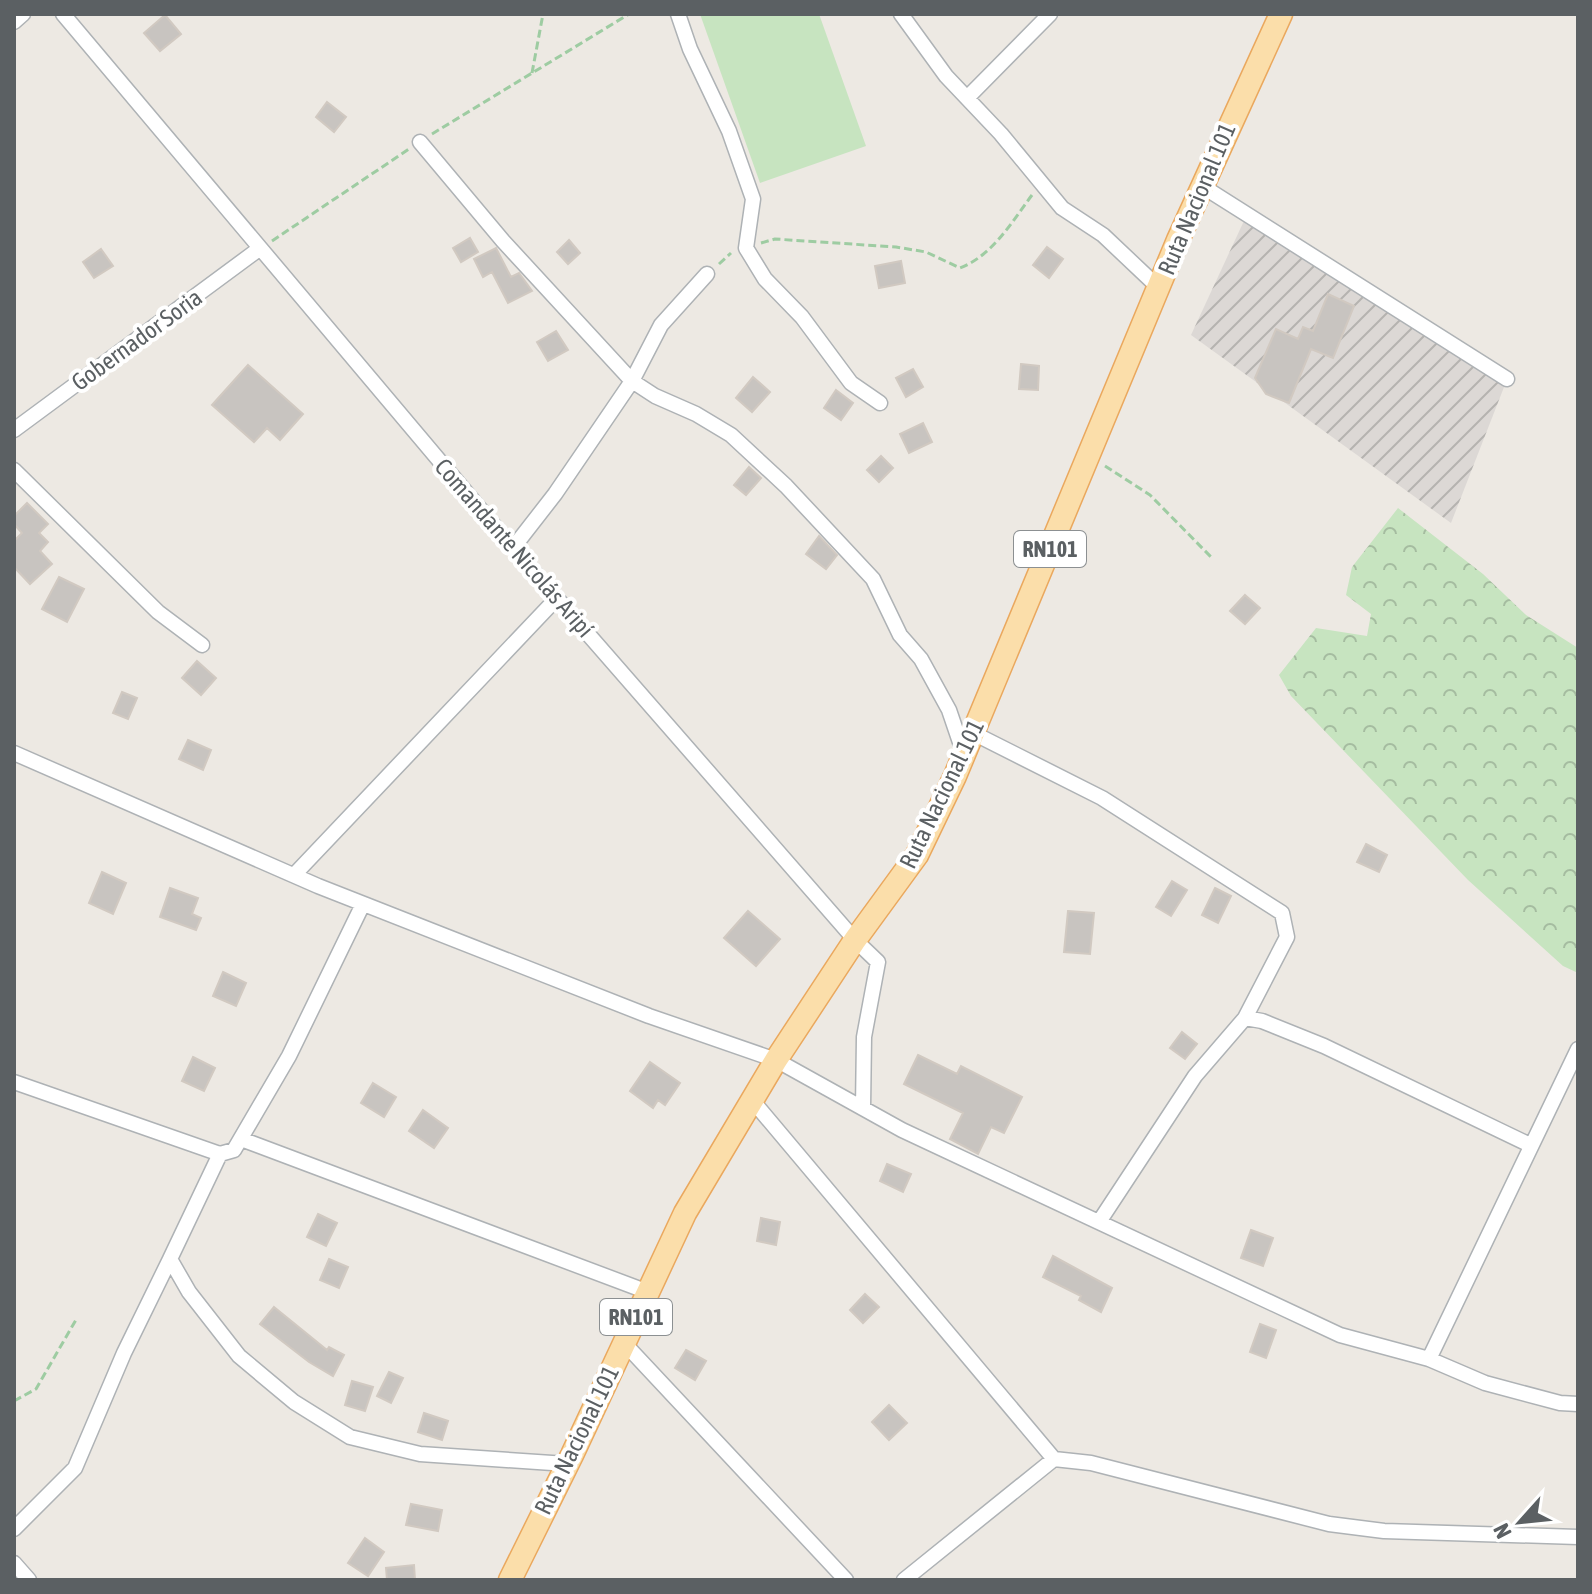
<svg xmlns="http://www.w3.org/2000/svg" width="1592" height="1594" font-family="'Asap Condensed',sans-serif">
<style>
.industrial{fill:url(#industrial-furrows)}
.forest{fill:url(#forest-crowns)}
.green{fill:#c7e4c0}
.building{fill:#c8c4c0;stroke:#d1c9c1;stroke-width:2}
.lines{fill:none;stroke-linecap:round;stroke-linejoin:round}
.minor-casing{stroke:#aeb2b5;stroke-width:17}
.primary-casing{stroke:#eaa85e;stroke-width:25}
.path{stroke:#9ecca2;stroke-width:3;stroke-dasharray:8 4;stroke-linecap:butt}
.minor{stroke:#fff;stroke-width:14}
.primary{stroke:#fbdeaa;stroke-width:22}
.labels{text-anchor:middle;stroke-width:8;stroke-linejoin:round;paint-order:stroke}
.shield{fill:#fff;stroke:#8c9092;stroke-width:2}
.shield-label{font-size:22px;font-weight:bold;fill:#5b6063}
.street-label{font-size:24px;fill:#5b6063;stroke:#fff}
</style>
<defs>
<pattern id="industrial-furrows" width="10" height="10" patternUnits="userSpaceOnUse" patternTransform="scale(2)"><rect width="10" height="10" fill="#dcd8d5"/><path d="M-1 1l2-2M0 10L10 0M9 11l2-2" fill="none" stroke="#b5b3b0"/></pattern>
<pattern id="forest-crowns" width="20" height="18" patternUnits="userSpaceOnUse" patternTransform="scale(2)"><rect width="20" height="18" fill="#c7e4c0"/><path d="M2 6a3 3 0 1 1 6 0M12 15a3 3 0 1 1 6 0" fill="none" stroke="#a5bca0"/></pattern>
</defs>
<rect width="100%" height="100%" fill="#ede9e3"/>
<!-- industrial -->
<path class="industrial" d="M1249,210L1506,382L1451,523L1191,335Z"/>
<!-- forest -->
<path class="forest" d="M1398,508L1483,574L1526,615L1578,648V973L1563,966L1468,880L1291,696L1279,675L1316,628L1367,636L1371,614L1346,595L1352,567Z"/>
<!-- green -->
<path class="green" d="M700,14H819L866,146L760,183Z"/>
<!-- building -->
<path class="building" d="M165,15L181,34L160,51L144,33Z
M327,102L346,117L334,132L316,117Z
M470,238L478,252L461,262L453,248Z
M569,240L580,253L568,264L557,252Z
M1047,247L1063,259L1049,278L1033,265Z
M496,248L511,277L519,273L532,291L508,303L492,272L483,277L474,259Z
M101,249L113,266L94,278L83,262Z
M901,261L905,283L879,288L875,266Z
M1328,294L1354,306L1333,358L1311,349L1289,403L1266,394L1255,378L1276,329L1298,339L1303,327L1313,331Z
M556,331L568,350L548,361L537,342Z
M1021,364L1039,366L1038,390L1019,389Z
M248,365L303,414L280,440L267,428L254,442L212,405Z
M913,369L923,387L906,397L896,378Z
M753,377L770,392L752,412L736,398Z
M836,390L853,403L841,420L824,408Z
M923,423L932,442L909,453L900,434Z
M881,456L893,468L879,482L867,470Z
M749,467L761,478L746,495L734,485Z
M27,503L48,524L39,533L48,542L40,551L52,564L30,584L14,567V541L22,533L14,524V516Z
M819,536L837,555L826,569L806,554Z
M59,577L84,589L67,622L42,609Z
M1245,595L1260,608L1245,624L1230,611Z
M197,661L216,678L201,695L182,678Z
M122,692L137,698L128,719L113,713Z
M188,740L211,750L203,770L179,759Z
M1366,844L1387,855L1379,872L1357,862Z
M102,872L126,883L113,914L89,903Z
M1172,881L1187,890L1171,916L1156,907Z
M170,888L198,898L192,914L201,918L196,930L160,917Z
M1215,888L1231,896L1218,923L1202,915Z
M748,911L780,939L756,966L724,938Z
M1068,911L1094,913L1090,954L1064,952Z
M223,972L246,983L236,1006L213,996Z
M1182,1032L1197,1044L1185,1059L1170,1048Z
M918,1055L957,1074L961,1066L1022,1097L1004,1133L991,1127L978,1154L950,1139L963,1113L904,1084Z
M193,1057L215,1068L204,1091L182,1081Z
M650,1062L680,1083L665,1105L658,1100L653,1108L630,1091Z
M373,1083L396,1097L384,1117L361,1103Z
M423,1110L448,1128L434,1148L409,1131Z
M887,1164L911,1174L903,1192L880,1181Z
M318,1214L337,1223L326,1246L307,1237Z
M761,1218L780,1222L776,1245L757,1241Z
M1251,1230L1273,1238L1263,1266L1241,1258Z
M1053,1256L1112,1288L1101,1312L1079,1300L1081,1296L1043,1277Z
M329,1259L348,1267L339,1288L320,1280Z
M865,1294L879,1307L863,1323L850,1310Z
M274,1307L327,1350L329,1347L344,1355L333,1376L309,1362L260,1324Z
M1260,1324L1276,1330L1266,1358L1250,1352Z
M686,1350L706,1361L695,1380L675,1368Z
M389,1372L403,1378L391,1403L377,1396Z
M352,1381L373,1387L365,1411L345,1405Z
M889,1405L907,1423L889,1440L872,1422Z
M424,1413L448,1421L442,1440L418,1432Z
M411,1504L442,1510L438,1531L406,1525Z
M365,1538L384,1552L368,1576L348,1563Z
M414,1565L415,1580H387L386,1568Z"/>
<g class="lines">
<!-- minor casing -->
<g class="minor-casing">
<path id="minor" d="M63,14L513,548L855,940L878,962L864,1037L863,1108
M678,14L690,49L729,131L753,199L746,248L765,279L802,317L851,383L880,403
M901,14L946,76L1001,134L1062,208L1103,235L1159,288
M14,22L23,14
M967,98L1050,14
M420,142L503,241L632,381L655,396L696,414L731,435L786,486L873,579L900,635L921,659L949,710L964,754
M1202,186L1507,379
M14,430L259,249
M14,470L158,612L202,645
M513,548L555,494L632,381L661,325L707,274
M973,733L1102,798L1282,913L1287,937L1245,1018L1195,1076L1099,1222
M14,753L318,886L649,1016L776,1060L902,1130L1340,1335L1429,1359L1485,1383L1560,1403L1578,1404
M294,875L557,598
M1245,1018L1262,1021L1324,1046L1530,1145
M14,1082L220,1154L234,1150L289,1056L363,904
M752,1100L1054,1459L1091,1463L1329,1524L1384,1531L1578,1537
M241,1139L648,1292
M220,1154L170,1259L189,1292L239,1356L294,1402L350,1437L420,1454L567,1464
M624,1343L846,1580
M1429,1359L1578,1049
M14,1529L75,1468L124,1353L170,1259
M14,1563L29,1580
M904,1580L1054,1459"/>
</g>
<!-- primary casing -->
<g class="primary-casing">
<path id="primary" d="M510,1580L572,1455L685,1213L776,1060L855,940L917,855L955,776L1178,240L1281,14"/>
</g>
<!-- path -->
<path class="path" d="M532,73L543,14
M432,134L629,14
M272,241L409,149
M761,243L775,239L896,247L926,252L960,268C993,255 1011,223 1032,195
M719,264L731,253
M1105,466L1150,495L1212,558
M14,1401L36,1389L77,1318"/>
<!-- minor -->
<use href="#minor" class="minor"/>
<!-- primary -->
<use href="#primary" class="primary"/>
</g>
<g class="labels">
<!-- shield labels -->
<g class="shield">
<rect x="1014" y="531" width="72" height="36" rx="6"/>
<rect x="600" y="1299" width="72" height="36" rx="6"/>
</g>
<g class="shield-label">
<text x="1050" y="557">RN101</text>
<text x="636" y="1325">RN101</text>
</g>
<!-- street labels -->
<g class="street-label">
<text transform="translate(1197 199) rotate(-67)" y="8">Ruta Nacional 101</text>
<text transform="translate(137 340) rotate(-36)" y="8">Gobernador Soria</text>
<text transform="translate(514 548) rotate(49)" y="8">Comandante Nicolás Aripí</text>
<text transform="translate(942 794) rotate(-64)" y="8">Ruta Nacional 101</text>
<text transform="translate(577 1440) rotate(-64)" y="8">Ruta Nacional 101</text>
</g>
</g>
<!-- border -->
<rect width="1592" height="1594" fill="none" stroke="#5b6063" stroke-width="32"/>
<!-- north arrow -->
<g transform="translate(1520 1522) rotate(243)" stroke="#ffffff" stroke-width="6" paint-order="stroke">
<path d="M0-6L14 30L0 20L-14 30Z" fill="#5b6063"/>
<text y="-12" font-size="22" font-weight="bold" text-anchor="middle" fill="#5b6063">N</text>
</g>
</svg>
